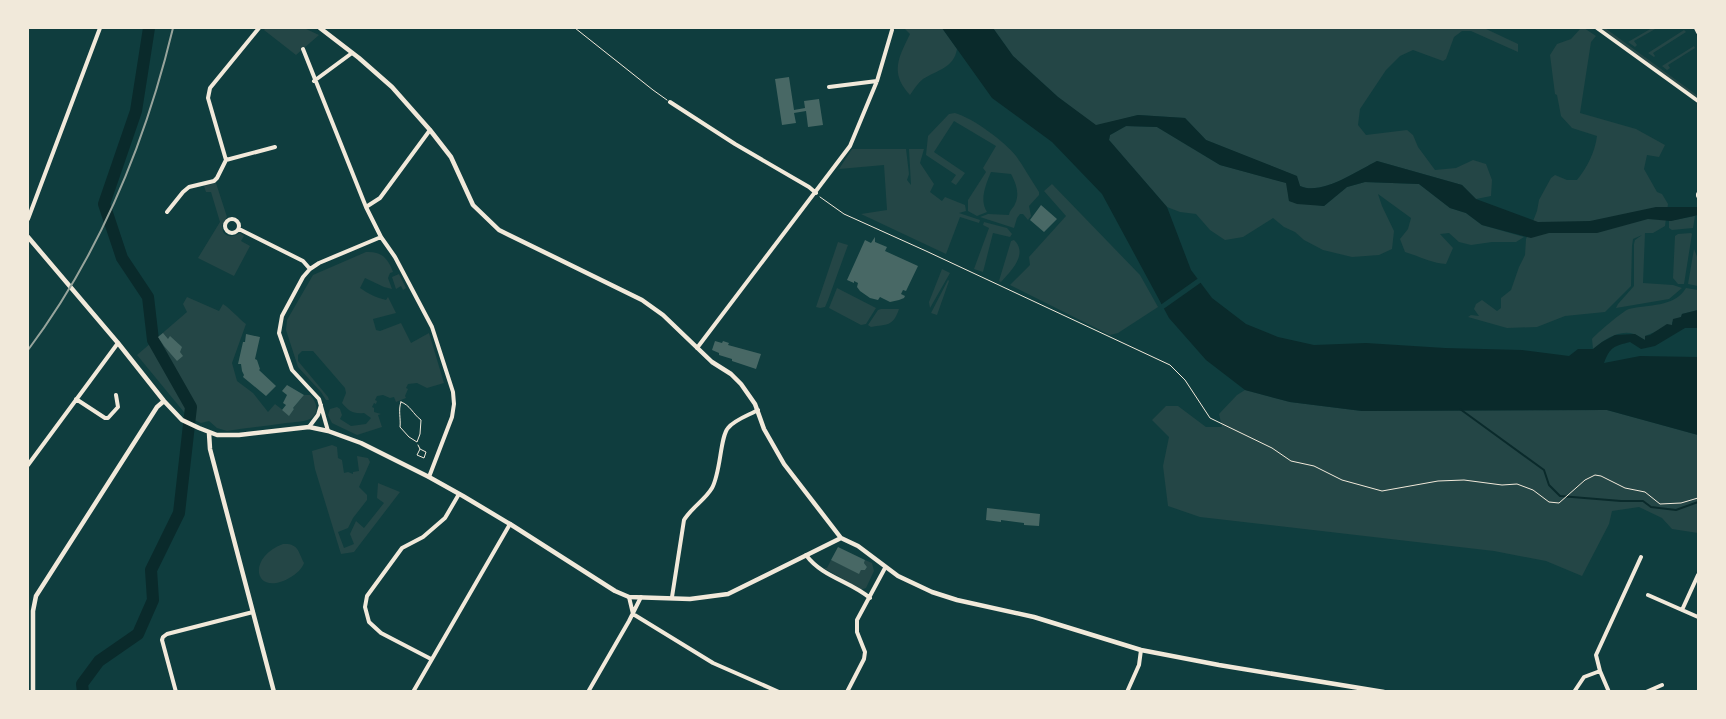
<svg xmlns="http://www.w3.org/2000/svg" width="1726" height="719" font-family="Raleway,sans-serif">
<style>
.green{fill:#244646}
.water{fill:#0a2a2b}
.pier{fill:#0f3d3e}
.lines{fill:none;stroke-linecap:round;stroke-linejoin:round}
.stream{stroke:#0a2a2b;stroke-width:2}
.river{stroke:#0a2a2b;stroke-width:12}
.building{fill:#486865}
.path{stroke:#f1e9da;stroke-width:1}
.minor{stroke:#f1e9da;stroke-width:4}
.tertiary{stroke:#f1e9da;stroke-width:4.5}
.rail{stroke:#97a49c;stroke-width:2}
</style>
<rect width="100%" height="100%" fill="#0f3d3e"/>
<!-- green -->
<path class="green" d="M266,28H304L319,35L296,55L264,30Z
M904,28H942L957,49C954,68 937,70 923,79C918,83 914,89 910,95C889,73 899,57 910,34Z
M993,28H1484L1518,44V52L1471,31H1462L1454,37L1446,59L1443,61L1413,50L1400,56L1386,70L1360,109L1358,125L1366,135L1407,130L1413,135L1418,147L1435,170L1456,168L1473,160L1486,164L1492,180L1491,196L1476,199L1462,185L1377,161C1357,171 1321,196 1300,186L1296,176L1206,140L1185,118L1138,115L1096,126L1058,97L1013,56Z
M1581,28H1584L1596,36L1591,42L1580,113L1636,129L1665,145L1659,157L1647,155L1644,169L1657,192L1662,194L1668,204L1665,226L1653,233H1645L1643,283L1673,285L1682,288L1669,299L1616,308L1618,304L1634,286V244L1635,240L1642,235L1633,239L1632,246L1631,286L1605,312L1565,316L1537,327L1507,328L1468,317L1471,315L1479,316L1474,309L1476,304L1482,300L1497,311L1501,308V298L1511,290L1519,267L1525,255L1526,239L1537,211L1539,200L1551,178L1555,175L1567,180H1577C1587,168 1595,152 1597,136L1572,128L1561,116L1557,95L1555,94L1550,55L1557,44L1571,39Z
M1605,28L1698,96L1696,98L1602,29Z
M1652,28H1657L1634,41L1637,45L1635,47L1628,42Z
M1684,30L1686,32L1653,53L1655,56L1654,57L1648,53Z
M1694,46L1695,48L1668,65L1670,68L1667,70L1662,66Z
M955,113C973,118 1005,142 1016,156C1024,167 1031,180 1039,192V195L1029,206L1031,216L1028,220L1023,214H1020L1017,218L1014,228L980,217L988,214L1009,215C1010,209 1013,209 1015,204C1020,194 1016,183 1011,174L991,172C986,184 979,200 987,212L977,216L968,211V200L986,172L983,168L996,146L954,121L934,152L965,173L956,185L951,182L956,175L926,155L928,136L949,114Z
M1126,126L1157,127L1220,165L1287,183L1289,201L1324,206L1347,187L1365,182L1419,184L1450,208L1466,213L1482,225L1524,237L1516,242H1492L1471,245L1459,242L1449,233L1440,234L1453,248L1446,264C1431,263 1419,256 1405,252L1400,239L1408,229L1411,218L1378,194L1382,206L1394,231L1392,249L1379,255L1352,257L1323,250L1304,240L1295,232L1284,227L1273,218L1243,237L1225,240L1210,230L1196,214L1180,212L1167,207L1109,140L1110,135Z
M852,149H906L909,174L907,180L911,185L909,149H924L920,163L934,184L930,192L942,201L945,197L965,205L966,211L959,213L980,220L979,223L960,217L946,254L861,214L887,210L884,165L839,169Z
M216,183L227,217L222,225L223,232C228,238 233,237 240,233L244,236L241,241L250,246L234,276L198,258L220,222L211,192H206L204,186Z
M1052,184L1140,275L1158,307L1118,333L1110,335L1010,285L1030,265L1029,257L1066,216L1044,191Z
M1695,216L1693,228L1672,230L1669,228V221Z
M984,222L1007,228L1012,234L1010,237L993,233L983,272L974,269L989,228L983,225Z
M1691,233L1692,234L1684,284H1678L1673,278L1675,236L1678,234Z
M1014,240C1029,254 1010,272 1001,282L999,281L1011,241Z
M838,242L848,245L828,300L825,307L820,308L816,307Z
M1694,249L1698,259V286L1688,284Z
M366,252C381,251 388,258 393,272L390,273L388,278L392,289L384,287L365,278L360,288C367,293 377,298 386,300L388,297L396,313L373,319L376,330L380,331L401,323L411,343L429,333L444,383L427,388L417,383L408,384L406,388L408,389L405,396L406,398L396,402L394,397L390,398L383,395L377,396L375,400L377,401L376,404L374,403L372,407L374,408V412L381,414L378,415L382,427L357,435L336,425L332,423L328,415L330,409L337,407L340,409L342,415L340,419L351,426L366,424L371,418L364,413C352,414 349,411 342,403L346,393L345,388L313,351H302L298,355V361L328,397L329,400H326L321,392L298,367L286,330L287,320L313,275Z
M942,269L950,273L930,308L929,302Z
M399,274L406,288L403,290L401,286L396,289L392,277Z
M948,280L949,281L937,315L931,313Z
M837,288L876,308L866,324L861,325L829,308Z
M1686,288L1698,290V310L1682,314L1681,317L1672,322V325L1645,336V340C1641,339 1638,335 1634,334C1619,329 1604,340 1593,349L1592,339C1596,334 1624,310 1629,309C1648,304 1674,308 1686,288Z
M187,297L219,311L223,304C232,310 238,318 246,324L232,363L237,381L253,393L268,412L275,404L289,415L294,409L293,408L304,395H310C317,402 320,413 310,419C304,422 294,422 286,423C267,426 247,428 227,431L217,428L209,421L201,423L188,417L137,355L187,312L183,304Z
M881,309H899C893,327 887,324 871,327L868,325L878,310Z
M1245,390L1290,402L1362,411L1607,410L1698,435V533L1672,529L1662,518L1639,507L1612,511L1609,524L1582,576L1546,561L1494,551L1200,517L1168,506L1163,466L1169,437L1152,420L1166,406H1178L1206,427H1222L1219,414L1237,395Z
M332,445L337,447L338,458L342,460L344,473L348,472L353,474V472L359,471L357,456L368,458L370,462L359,487L367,495V500L353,518L348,528L338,532L344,548L354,544L350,534L356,521L364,528L384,503L377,498L378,483L400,492L354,552L341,554L315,469L312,451Z
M283,544C298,543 298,551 304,563C302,569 296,574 291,577C255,599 245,558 283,544Z
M831,560L859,573L861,570H865L867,567L864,563L865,560L872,563L874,571L866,588L861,590L824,568H827Z"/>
<!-- water -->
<path class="water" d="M942,28H993L1013,56L1058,97L1096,125L1138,115L1185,118L1206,140L1297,176L1300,186C1321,196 1357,171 1377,161L1462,185L1476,199L1538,222L1590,221L1656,207H1698V215L1671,221L1648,219L1597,233H1549L1531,238L1482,225L1466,213L1450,208L1419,184L1365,182L1347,187L1324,206L1297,204L1289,201L1286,183L1220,165L1157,127L1126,126L1110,135L1109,140L1167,207L1191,270L1212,298L1246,324L1278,337L1314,345L1366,343L1445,348L1522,350L1569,356L1578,349H1593L1602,342L1615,335L1635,334L1645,340V336L1650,335L1667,324L1672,325L1673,319L1681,317L1682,314L1698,310V328H1685L1655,346L1641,349L1630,342C1614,346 1610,347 1604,363L1640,356L1698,357V435L1607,410L1362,411L1290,402L1245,390L1206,360L1169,318L1102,194L1052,142L992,98Z"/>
<!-- pier -->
<path class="pier" d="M1200,277L1203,281L1162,310L1159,306Z"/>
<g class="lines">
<!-- stream -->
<path class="stream" d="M1460,409L1544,470L1549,485L1560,496L1621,501H1643L1651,507L1676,510L1698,502"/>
<!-- river -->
<path class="river" d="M83,692L82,684L99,661L138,634L153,600L151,570L179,513L191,407L153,340L148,297L122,258L104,204L136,111L149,28"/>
</g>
<!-- building -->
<path class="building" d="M789,77L794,110L805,108L804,101L819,99L823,125L808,127L806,111L794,113L796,123L782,125L775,79Z
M1041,205L1057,219L1044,232L1030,220Z
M875,237V242L887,247L885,251L918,266L906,291L903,290L901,294L905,296L904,298L899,300L890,302L880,297L878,300L870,298L860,291L857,287L858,283L854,281V283L847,280L865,240L871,243Z
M163,333L168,339L170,336L182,347L180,352L183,356L177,361L164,346L158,337Z
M246,334L260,337L255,359L257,360L260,369L259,370L276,386L266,396L243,377L244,375L242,371L241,364H238L243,342H245Z
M715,341L722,343L723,341L729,343L728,345L761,354L756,369L732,361V359L719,355V353L712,350Z
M287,385L304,395L293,408L294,409L289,416L282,410L286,405L283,403L287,395L282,391Z
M987,508L1040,514L1039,526L1024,525V523L1001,520V522L986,520Z
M838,547L865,560L864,563L867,567L865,570H861L859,574L831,560Z"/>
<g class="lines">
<!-- path -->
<path class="path" d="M575,28L653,90L667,100
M820,197L844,214L926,251L1170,365L1185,380L1210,418L1272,448L1291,461L1314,466L1342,480L1382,491L1438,481L1464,480L1502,485L1517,484L1533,490L1549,502L1559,503L1585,480L1595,475L1601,476L1625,488L1645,492L1660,504L1681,503L1698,498
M401,402C410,405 413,414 421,420L420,434L417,442L409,437L400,427C401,419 398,410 401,402Z
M418,445L420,449L417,455L424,458L426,452L420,449"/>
<!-- minor -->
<path class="minor" d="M1597,28L1698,101
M1696,28L1698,32
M303,49L366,207L381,237L395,257L432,327L453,392L454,404L452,417L429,477
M314,81L352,53
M829,87L877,81
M670,102L735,144L809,187L816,193
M226,160L208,98L210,88L259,28
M1698,196V194
M366,207L380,198L430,130
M167,212L183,192L189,187L214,181L217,178L226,160L275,147
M225 226a7 7 0 1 1 14 0a7 7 0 1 1-14 0Z
M28,219L100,28
M239,229L303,261L310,269
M697,348L850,146L877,81L892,30
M76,399L105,418H108L118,407L116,395
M309,427L318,415L321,405
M328,431L319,399L292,370L279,333L282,316L303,277L310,269L319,263L381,237
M28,465L118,343
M806,555C822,577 850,581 870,598
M1648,595L1698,617
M629,597L633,614
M672,597L684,520C692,507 705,500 712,488C721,472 720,437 728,428C734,420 749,415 758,410
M1682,610L1698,575
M633,614L713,663L779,692
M431,659L381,633L369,622L365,607L367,596L402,548L423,537L445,518L459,494
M176,692L162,640L163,637L167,634L253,612
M413,692L510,524
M588,692L629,621L641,597
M847,692L864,659L865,652L857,632V620L885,568
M1127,692L1139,665L1141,650
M1574,692L1584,677L1600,671
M1609,692L1600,671L1596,655L1641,557
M1646,692L1662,685"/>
<!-- tertiary -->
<path class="tertiary" d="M320,28L359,58L392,87L430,130L451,157L473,205L499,230L642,300L663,315L712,362L731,374L741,384L755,404L764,429L784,464L841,538L858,546L898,576L932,592L957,600L1034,617L1141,650L1219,665L1384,692
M28,237L118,343L164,401L182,420L199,428L217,435H239L309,427L328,431L361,443L429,477L463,496L510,524L615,591L629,597L690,599L728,594L841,538
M209,433L210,449L274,692
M33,692V611L36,596L157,407L164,401"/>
<!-- rail -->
<path class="rail" d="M28,350C100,254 145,144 173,28"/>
</g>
<!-- border -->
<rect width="1726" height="719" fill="none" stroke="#f1e9da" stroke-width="58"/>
</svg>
